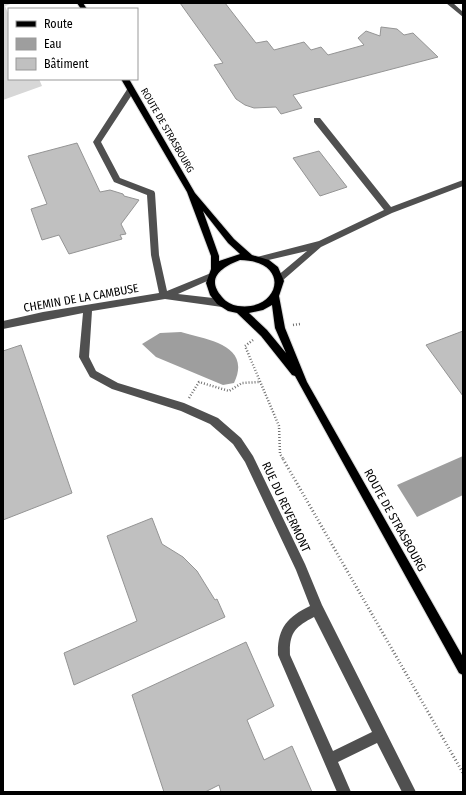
<svg xmlns="http://www.w3.org/2000/svg" width="466" height="795" font-family="'Fira Sans Condensed',sans-serif">
<style>
.green{fill:#d7d7d7}
.water{fill:#9e9e9e}
.building{fill:#c0c0c0;stroke:#949494}
.lines{fill:none;stroke-linecap:round;stroke-linejoin:round}
.major-casing{stroke:#dbdbdb;stroke-width:2}
.path-far1{stroke:#727272;stroke-width:2.5;stroke-dasharray:1 2;stroke-linecap:butt}
.path{stroke:#727272;stroke-width:3;stroke-dasharray:1 2.5;stroke-linecap:butt}
.minor{fill:#505050;fill-rule:evenodd}
.major{fill:#000;fill-rule:evenodd}
.labels{text-anchor:middle;stroke-width:3.5;stroke-linejoin:round;paint-order:stroke}
.far-street-label{font-size:10px;fill:#000;stroke:#fff}
.street-label{font-size:12px;fill:#000;stroke:#fff}
</style>
<rect width="100%" height="100%" fill="#fff"/>
<!-- green -->
<path class="green" d="M3,3H13L5,6L9,15V79H39L42,86L3,100Z"/>
<!-- water -->
<path class="water" d="M181,332C208,340 252,345 234,383L223,385L156,357L142,344L160,333Z
M463,456V495L417,517L397,485Z"/>
<!-- building -->
<path class="building" d="M180,3H225L256,43L267,41L274,50L304,42L311,50L321,47L328,55L364,45L358,38L366,31L380,36L381,27L397,29L404,35L413,33L438,57L293,95L302,108L281,114L276,107L254,108L245,105L236,99L214,65L223,63Z
M77,143L100,192L110,190L123,194L124,196L139,200L121,224L126,234L120,235L122,239L69,254L59,235L42,240L31,209L47,204L28,156Z
M319,151L347,187L320,196L293,158Z
M463,331V396L426,345Z
M21,345L72,493L3,520V351Z
M152,518L162,544L183,557L197,571L215,600L217,599L225,617L74,685L64,653L137,621L107,536Z
M246,642L274,706L247,720L264,760L292,746L312,792H221L219,785L205,792H164L132,695Z"/>
<g class="lines">
<!-- major casing -->
<g class="major-casing">
<path id="major" d="M77,3H83L87,9H81Z
M121,79H129L195,193L234,239L252,255L269,260L278,267L284,281L279,296L285,328L307,382L463,657V675L459,673L295,376L292,375L261,336L237,313L228,311L217,304L210,295L206,283L211,269V256L187,192ZM203,211L228,243L240,254L219,261V256ZM240,260C293,261 279,312 238,306C232,305 226,302 222,297C205,278 222,267 240,260ZM272,305L275,328L286,353L267,330L249,313L263,310Z"/>
</g>
<!-- path-far1 -->
<path class="path-far1" d="M293,325L300,324
M253,340L245,346L279,426L280,454L284,460
M189,398L199,382L229,391L242,383L259,382"/>
<!-- path -->
<path class="path" d="M283,459L463,773"/>
<!-- minor -->
<path class="minor" d="M446,3H453L463,12V17Z
M128,88L135,90L101,142L120,178L154,191L155,193L159,255L167,291L211,273L215,276L214,278L178,294L222,299L227,303L222,307L165,299L92,311L89,357L96,371L118,383L184,403L218,418L241,438L253,456L305,564L322,605L416,792H402L377,743L338,762L351,792H337L278,655C277,629 287,617 310,606L296,570L245,462L233,444L210,424L181,411L112,389L90,377L79,357L83,313L3,329V321L43,312L159,293L151,255L147,195L114,182L93,142ZM314,617L372,732L333,751L290,655C289,633 295,627 314,617Z
M314,118H320L391,207L463,180V186L392,213L321,247L282,281L279,282L275,279L276,277L307,251L260,262L256,259L257,257L319,241L384,210L314,122Z"/>
<!-- major -->
<use href="#major" class="major"/>
</g>
<g class="labels">
<!-- far-street labels -->
<g class="far-street-label">
<text transform="translate(168 130) rotate(60)" y="4">ROUTE DE STRASBOURG</text>
</g>
<!-- street labels -->
<g class="street-label">
<text transform="translate(81 298) rotate(-10)" y="4">CHEMIN DE LA CAMBUSE</text>
<text transform="translate(286 507) rotate(65)" y="4">RUE DU REVERMONT</text>
<text transform="translate(395 520) rotate(61)" y="4">ROUTE DE STRASBOURG</text>
</g>
</g>
<!-- border -->
<rect width="466" height="795" fill="none" stroke="#000000" stroke-width="8"/>
<!-- legend -->
<rect x="8" y="8" width="130" height="72" fill="#ffffff" stroke="#999999"/>
<rect x="16" y="21" width="20" height="6" fill="#000000" stroke="#999999"/>
<text x="44" y="28" font-size="12" fill="#000000">Route</text>
<rect x="16" y="38" width="20" height="12" fill="#9e9e9e" stroke="#999999"/>
<text x="44" y="48" font-size="12" fill="#000000">Eau</text>
<rect x="16" y="58" width="20" height="12" fill="#c0c0c0" stroke="#999999"/>
<text x="44" y="68" font-size="12" fill="#000000">Bâtiment</text>
</svg>
